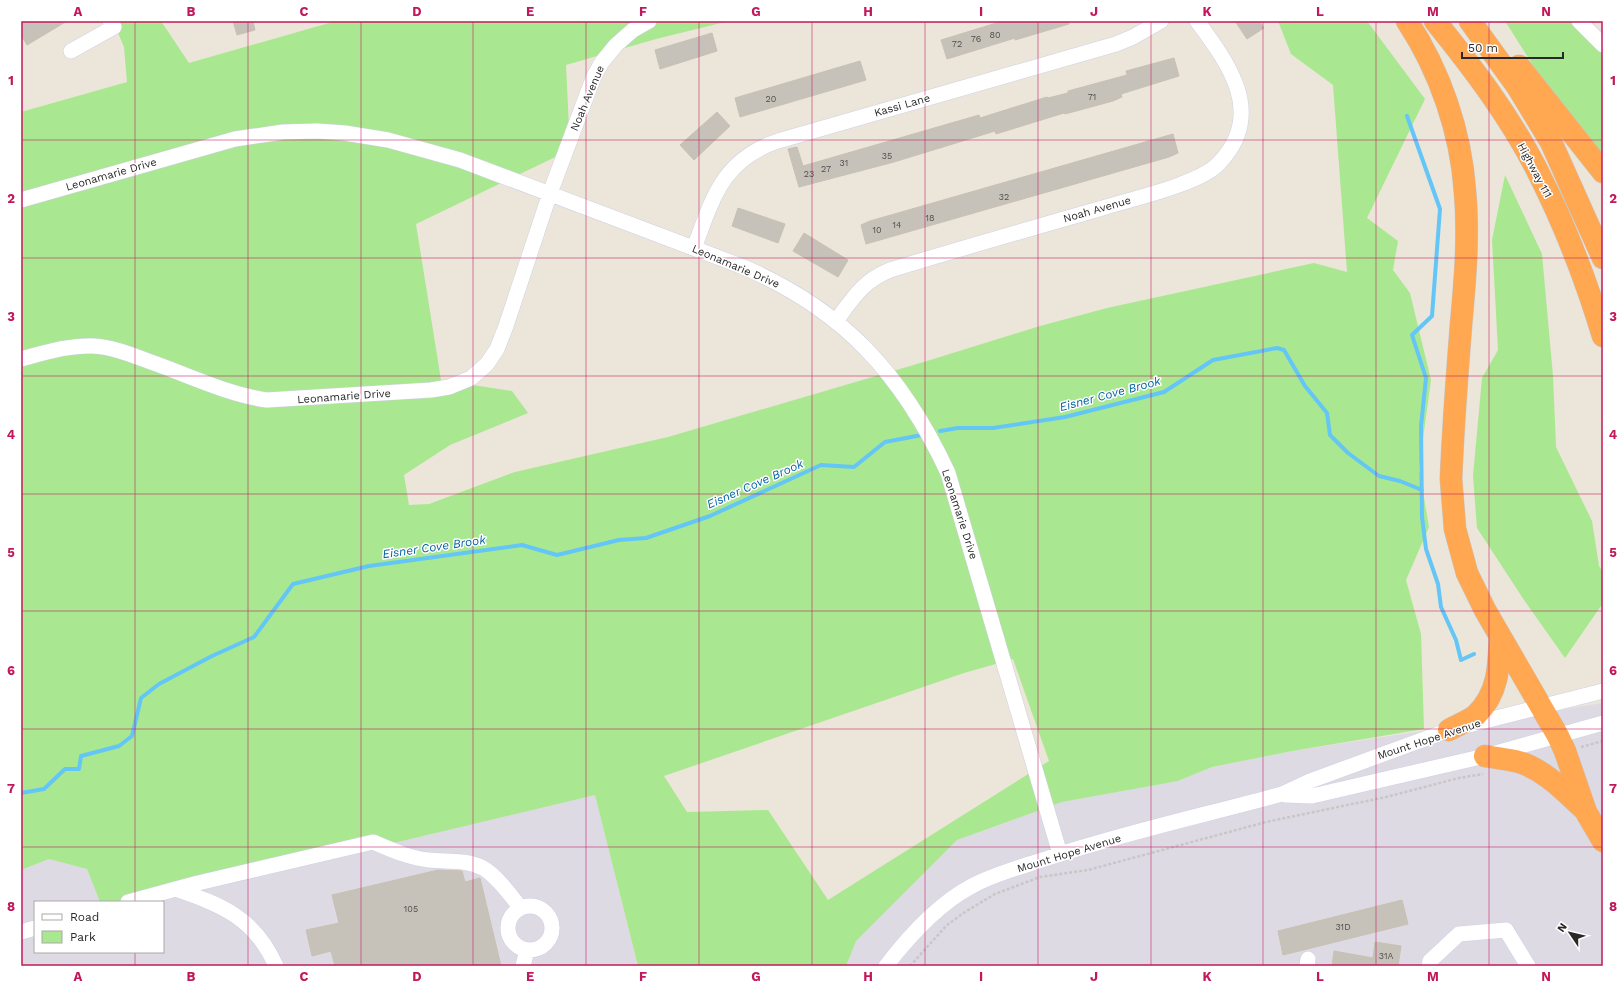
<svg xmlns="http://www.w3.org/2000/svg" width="1624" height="987" font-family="'Work Sans',sans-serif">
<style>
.industrial{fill:#dedae4}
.green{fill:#a9e890;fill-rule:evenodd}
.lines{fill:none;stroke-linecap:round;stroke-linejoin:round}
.stream{stroke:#63c6f7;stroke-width:4}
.building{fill:#c7c2b9;stroke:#c7c1b3}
.minor-casing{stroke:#ced1e3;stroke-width:16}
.highway-casing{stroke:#c7c7c7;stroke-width:23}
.path{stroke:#c7c7c7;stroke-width:2.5;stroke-dasharray:3 2;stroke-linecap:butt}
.minor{stroke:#fff;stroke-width:15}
.highway{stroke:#ffa751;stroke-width:22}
.grid{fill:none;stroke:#c2185b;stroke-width:1;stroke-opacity:0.55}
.labels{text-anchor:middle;stroke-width:3;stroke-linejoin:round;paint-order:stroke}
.number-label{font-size:9px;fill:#504f4d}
.street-label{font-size:11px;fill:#292929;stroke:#fff}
.water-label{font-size:12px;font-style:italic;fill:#0361a2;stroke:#fff}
.neatline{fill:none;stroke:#c2185b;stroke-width:1.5}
.grid-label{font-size:13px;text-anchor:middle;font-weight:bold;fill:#c2185b}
</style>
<rect width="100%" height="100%" fill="#ece5d9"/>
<!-- industrial -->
<path class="industrial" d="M1603,703V966H846L855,941L957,840L1062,802L1178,781L1212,767L1292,751Z
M595,794L638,966H21V870L49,859L87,869L100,902H35V952H163V902H146Z"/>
<!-- green -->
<path class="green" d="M113,21H161L189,63L336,21H729L656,39L566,65L570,150L416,224L441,380L512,391L528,413L450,445L404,475L409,505L429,504L515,472L668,437L927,361L1040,326L1107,308L1314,263L1347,272L1333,85L1291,54L1278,21H1367L1425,99L1367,218L1398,241L1393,270L1410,293L1431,380L1419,468L1429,527L1406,580L1421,634L1424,729L1292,751L1212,767L1178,781L1062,802L957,840L856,941L846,966H638L595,795L146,902H100L87,869L49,859L21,870V112L127,82L124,47ZM1013,659L1049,761L828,900L768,810L687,812L664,776L964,673Z
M1505,21H1577L1603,52V159L1555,100Z
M1505,175L1542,254L1553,376L1556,447L1592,521L1599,566L1603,572V603L1565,658L1524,600L1477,528L1473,476L1482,378L1498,350L1492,240Z"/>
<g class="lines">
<!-- stream -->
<path class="stream" d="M1407,116L1440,209L1432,316L1412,335L1426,378L1421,426L1422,517L1426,549L1438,584L1441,607L1456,640L1461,660L1474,654
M940,431L958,428H993L1065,417L1164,392L1213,360L1277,348L1284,350L1305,386L1327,413L1330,435L1348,453L1379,476L1400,481L1422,490
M21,793L44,789L65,769H79L81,756L119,746L132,736L141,698L159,684L212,656L254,637L293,584L369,566L522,545L557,555L619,540L646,538L710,516L821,465L854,467L885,442L922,435"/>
</g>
<!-- building -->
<path class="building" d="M21,21H67L27,45L21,35Z
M233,21H253L255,30L237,35Z
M1003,21H1069V24L1015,40V38L947,59L941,40Z
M1235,21H1259L1264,28L1247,39Z
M712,33L717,51L660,69L655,50Z
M1174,58L1179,76L1121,94L1122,97L1113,101L1065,114L1064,113L996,134L995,131L894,162L799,187L788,149L797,147L803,166L979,115L980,118L1047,97L1048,98L1068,93V91L1127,75L1126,71Z
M860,61L866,80L740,117L735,98Z
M717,112L730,126L694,160L680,145Z
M1173,134L1178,153L1169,157L866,244L861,225L870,221Z
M738,208L785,224L778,243L732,226Z
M804,233L848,260L838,277L793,251Z
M438,870L462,871L465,882L480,878L501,966H335L331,951L312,956L306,930L339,923L332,895Z
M1402,900L1408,924L1283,955L1278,931Z
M1375,942L1401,946L1398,966H1332L1334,951L1373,958Z"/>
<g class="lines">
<!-- minor casing -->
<g class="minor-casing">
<path id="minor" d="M1579,21L1603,45
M71,51L114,27L110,21
M21,200L235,139L283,132L317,131L345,133L388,140L460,160L741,266C843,309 902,374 948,473L1060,854
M694,248C713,198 722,160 778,141L1116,44L1133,37L1161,21
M836,321C853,298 863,281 890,270C959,249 1029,229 1099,209C1127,200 1201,184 1219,163C1266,114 1229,64 1197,21
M21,359C44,353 68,345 93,346C113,347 132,355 151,362C188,375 229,395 267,400L431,390L449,387L471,378L487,364L497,349L506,326L550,193L594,76L602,62L616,45L633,30L649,21
M1285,795L1312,796L1485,756L1603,723
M175,889C222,905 255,918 276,966
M128,902L198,883L373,842C392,850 409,858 429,860C447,862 466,859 483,868C498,877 510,895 521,908
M508 928a22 22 0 1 1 44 0a22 22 0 1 1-44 0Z
M21,932L35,928
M523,966L527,950
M886,966C909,936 938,904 972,886C996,873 1025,866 1051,857C1127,832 1205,815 1282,794L1310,781L1449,730L1603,691
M1307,966L1308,959
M1429,966L1430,961L1459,934L1506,930L1528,966"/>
</g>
<!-- highway casing -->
<g class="highway-casing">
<path id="highway" d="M1407,21C1440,71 1461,132 1465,192C1469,236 1465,281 1461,325C1457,376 1453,428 1451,479L1455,529L1467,573L1485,610L1558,736L1565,751L1586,812L1603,841
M1435,21C1473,68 1511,118 1538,172C1565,225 1586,280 1603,336
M1470,21L1517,86L1551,142L1603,258
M1519,66L1603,172
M1449,730C1457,725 1469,721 1476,715C1499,693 1499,665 1500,636
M1485,756C1496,758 1508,759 1519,762C1545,770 1565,792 1585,810"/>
</g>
<!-- path -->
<path class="path" d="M1581,747L1603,741
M910,966L947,925L965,912L995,894L1040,877L1088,870L1266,822L1386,797L1459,778L1483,774"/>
<!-- minor -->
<use href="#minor" class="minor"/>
<!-- highway -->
<use href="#highway" class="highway"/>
</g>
<!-- grid -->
<path class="grid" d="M135,21V902M248,21V966M361,21V966M473,21V966M586,21V966M699,21V966M812,21V966M925,21V966M1038,21V966M1151,21V966M1263,21V966M1376,21V966M1489,21V966M21,140H1603M21,258H1603M21,376H1603M21,494H1603M21,611H1603M21,729H1603M21,847H1603M135,952V966"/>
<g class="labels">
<!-- number labels -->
<g class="number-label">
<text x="995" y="38">80</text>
<text x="976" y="42">76</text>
<text x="957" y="47">72</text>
<text x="1092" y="100">71</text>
<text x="771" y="102">20</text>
<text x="887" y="159">35</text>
<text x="844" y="166">31</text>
<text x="826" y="172">27</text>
<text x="809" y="177">23</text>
<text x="1004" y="200">32</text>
<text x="930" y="221">18</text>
<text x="897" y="228">14</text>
<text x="877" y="233">10</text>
<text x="411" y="912">105</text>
<text x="1343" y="930">31D</text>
<text x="1386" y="959">31A</text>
</g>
<!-- street labels -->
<g class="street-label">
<text transform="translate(587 98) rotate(-67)" y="4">Noah Avenue</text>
<text transform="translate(902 105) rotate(-16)" y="4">Kassi Lane</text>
<text transform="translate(1535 170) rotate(62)" y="4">Highway 111</text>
<text transform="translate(111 174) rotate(-16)" y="4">Leonamarie Drive</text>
<text transform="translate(1097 209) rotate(-16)" y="4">Noah Avenue</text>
<text transform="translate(736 266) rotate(23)" y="4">Leonamarie Drive</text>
<text transform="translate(344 396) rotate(-4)" y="4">Leonamarie Drive</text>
<text transform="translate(960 514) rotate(72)" y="4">Leonamarie Drive</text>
<text transform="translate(1429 739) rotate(-18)" y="4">Mount Hope Avenue</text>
<text transform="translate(1069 853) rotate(-17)" y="4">Mount Hope Avenue</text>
</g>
<!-- water labels -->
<g class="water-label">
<text transform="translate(1110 394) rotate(-15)" y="4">Eisner Cove Brook</text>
<text transform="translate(755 484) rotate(-24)" y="4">Eisner Cove Brook</text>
<text transform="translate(434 547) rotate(-8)" y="4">Eisner Cove Brook</text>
</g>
</g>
<!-- border -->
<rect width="1624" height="987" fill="none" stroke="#ffffff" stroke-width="44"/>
<!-- legend -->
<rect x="34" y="901" width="130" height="52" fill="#ffffff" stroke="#a9a9a9"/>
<rect x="42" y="914" width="20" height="6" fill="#ffffff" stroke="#a9a9a9"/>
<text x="70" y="921" font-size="12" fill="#292929">Road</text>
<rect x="42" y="931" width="20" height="12" fill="#a9e890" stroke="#a9a9a9"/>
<text x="70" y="941" font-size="12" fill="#292929">Park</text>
<!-- north arrow -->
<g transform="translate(1570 933) rotate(305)" stroke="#ffffff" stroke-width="3" paint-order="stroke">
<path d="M0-3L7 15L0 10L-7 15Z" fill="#292929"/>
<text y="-6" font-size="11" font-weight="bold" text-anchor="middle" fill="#292929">N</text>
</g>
<!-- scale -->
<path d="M1462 52v6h101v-6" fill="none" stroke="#292929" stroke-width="2"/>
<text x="1468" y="52" font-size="12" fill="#292929" stroke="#ffffff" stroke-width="3" paint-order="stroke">50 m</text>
<rect x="22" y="22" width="1580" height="943" class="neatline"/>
<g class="grid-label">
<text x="78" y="16">A</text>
<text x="191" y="16">B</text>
<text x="304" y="16">C</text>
<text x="417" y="16">D</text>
<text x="530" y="16">E</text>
<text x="643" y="16">F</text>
<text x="756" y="16">G</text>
<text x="868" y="16">H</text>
<text x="981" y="16">I</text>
<text x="1094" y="16">J</text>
<text x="1207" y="16">K</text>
<text x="1320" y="16">L</text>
<text x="1433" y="16">M</text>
<text x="1546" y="16">N</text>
<text x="11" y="85">1</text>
<text x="1613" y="85">1</text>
<text x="11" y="203">2</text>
<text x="1613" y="203">2</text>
<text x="11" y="321">3</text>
<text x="1613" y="321">3</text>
<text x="11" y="439">4</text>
<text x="1613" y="439">4</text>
<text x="11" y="557">5</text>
<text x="1613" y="557">5</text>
<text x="11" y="675">6</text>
<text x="1613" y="675">6</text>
<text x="11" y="793">7</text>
<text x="1613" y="793">7</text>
<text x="11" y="911">8</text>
<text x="1613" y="911">8</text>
<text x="78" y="981">A</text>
<text x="191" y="981">B</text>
<text x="304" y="981">C</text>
<text x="417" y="981">D</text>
<text x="530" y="981">E</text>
<text x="643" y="981">F</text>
<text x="756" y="981">G</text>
<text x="868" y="981">H</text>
<text x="981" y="981">I</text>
<text x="1094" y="981">J</text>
<text x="1207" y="981">K</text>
<text x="1320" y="981">L</text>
<text x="1433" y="981">M</text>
<text x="1546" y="981">N</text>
</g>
</svg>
